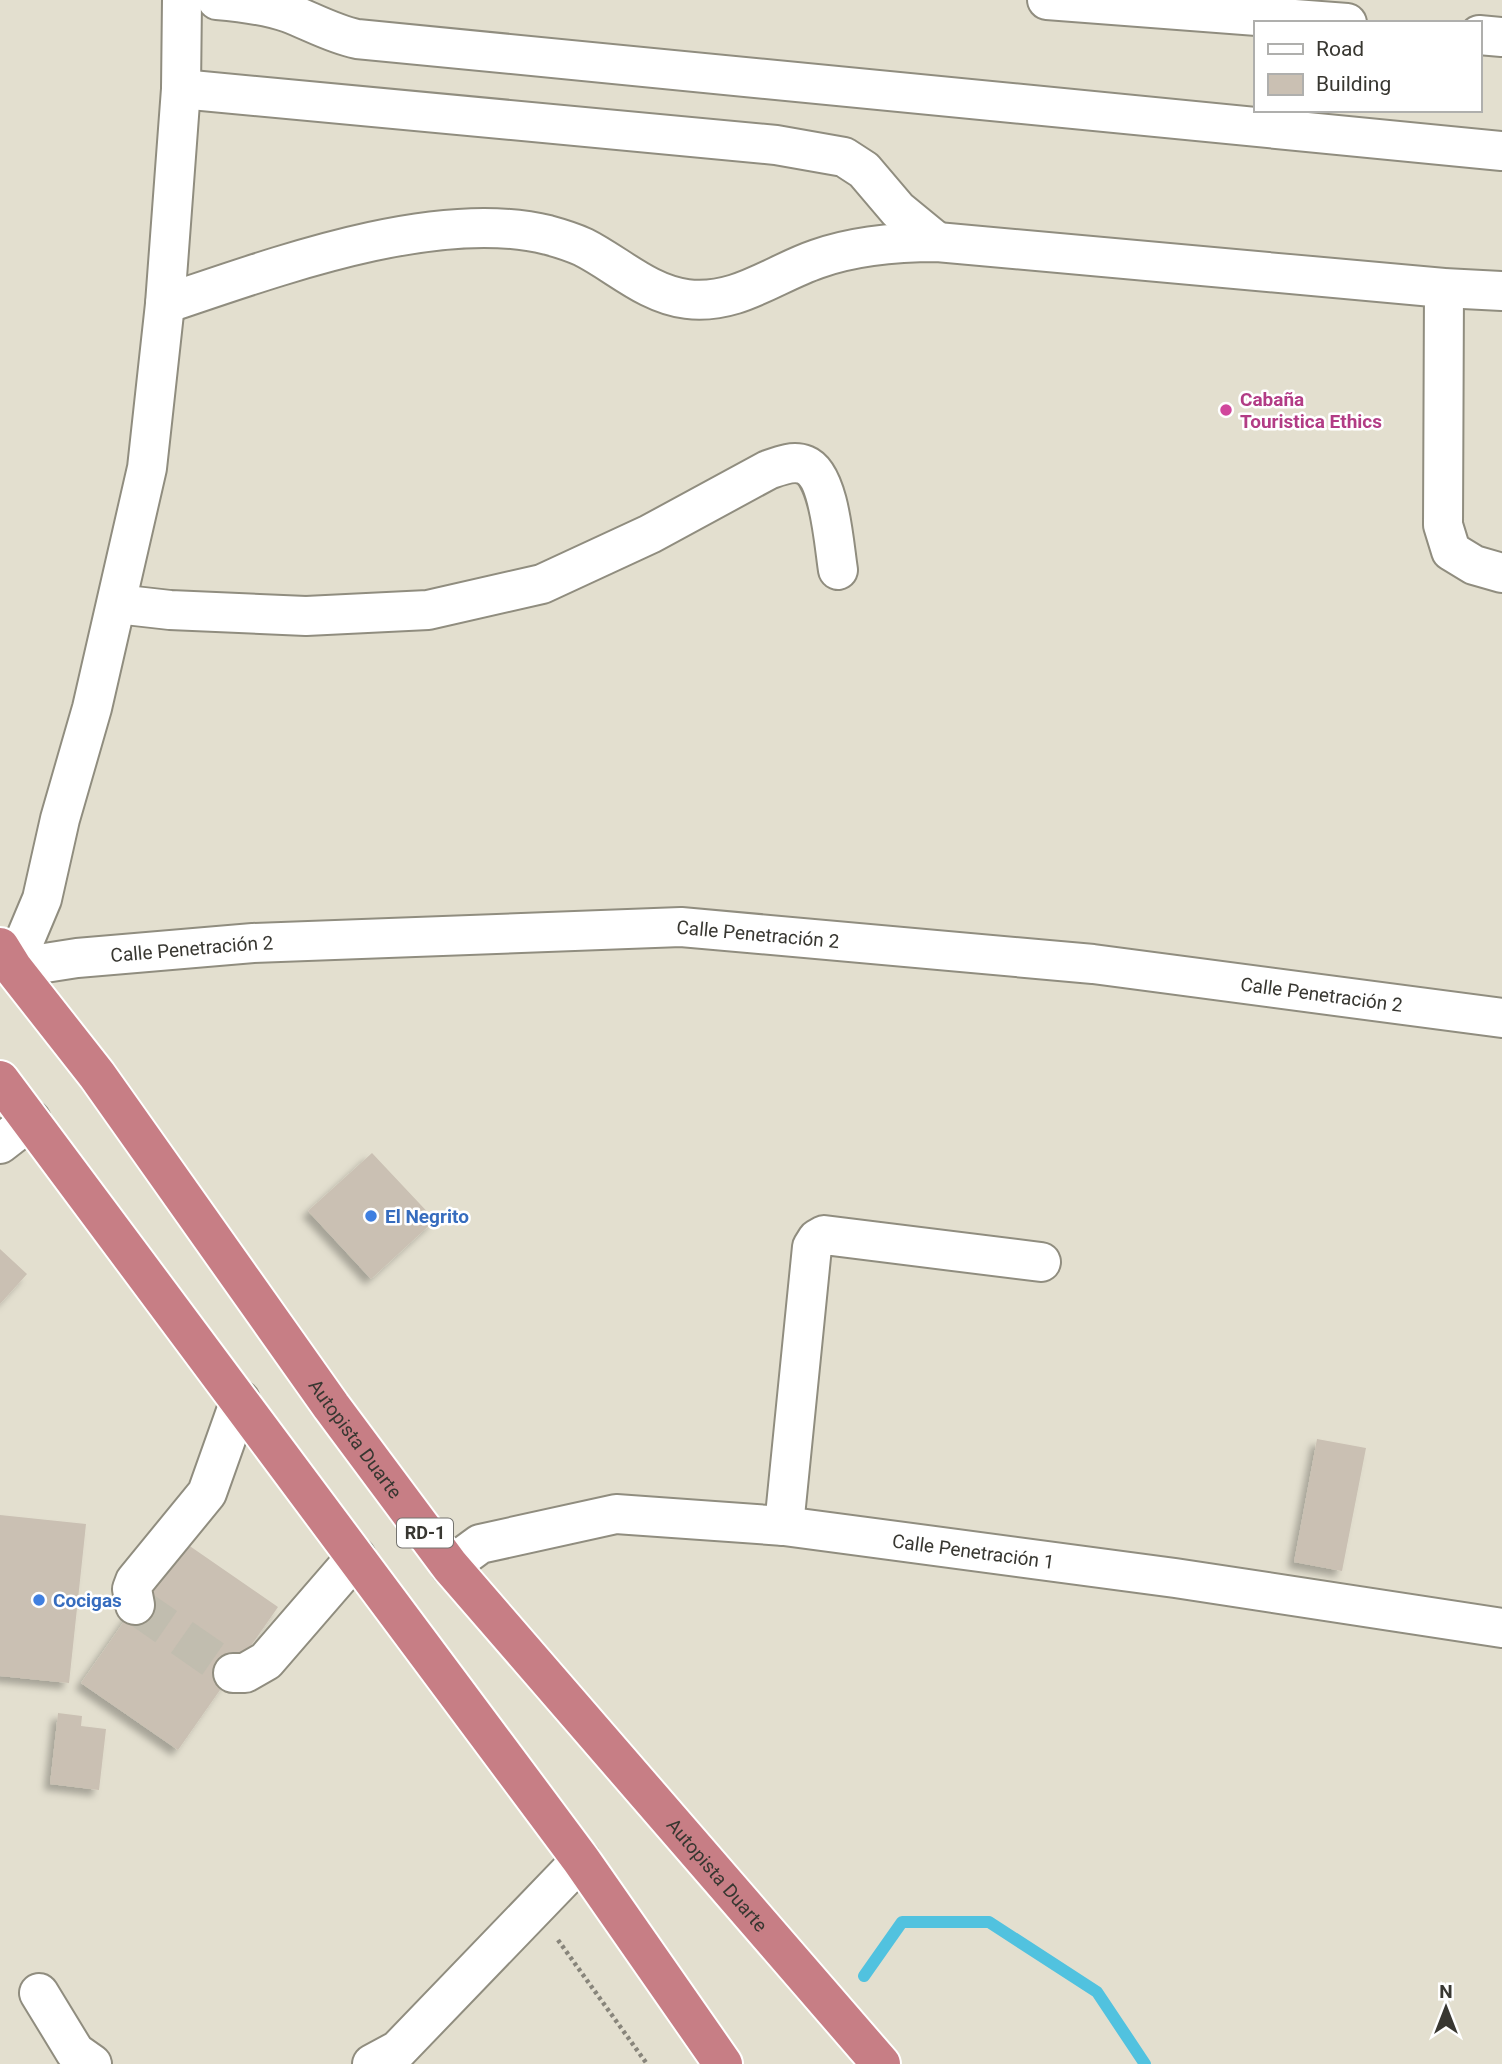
<svg xmlns="http://www.w3.org/2000/svg" width="1502" height="2064" font-family="Roboto,sans-serif">
<style>
.lines{fill:none;stroke-linecap:round;stroke-linejoin:round}
.stream{stroke:#51c2df;stroke-width:12}
.building{fill:#cac0b3;filter:url(#shadow)}
.minor-tunnel{stroke:#c1bdaf;stroke-width:38;stroke-dasharray:38 19;stroke-linecap:butt}
.minor-casing{stroke:#908d7f;stroke-width:42}
.highway-casing{stroke:#fff;stroke-width:42}
.path{stroke:#88857b;stroke-width:4.5;stroke-dasharray:3.5 3.5;stroke-linecap:butt}
.minor{stroke:#fff;stroke-width:38}
.highway{stroke:#c77e85;stroke-width:38}
.hotel-dot{fill:#d1479c;stroke:#fff;stroke-width:2.5}
.shop-dot{fill:#3f7fe0;stroke:#fff;stroke-width:2.5}
.labels{text-anchor:middle;stroke-width:5;stroke-linejoin:round;paint-order:stroke}
.shield{fill:#fff;stroke:#74736f;stroke-width:2}
.shield-label{font-size:18px;font-weight:bold;fill:#383731}
.hotel-label{font-size:19px;font-weight:bold;fill:#b23c85;stroke:#fff;text-anchor:start}
.street-label{font-size:19px;fill:#383731;stroke:#fff}
.shop-label{font-size:19px;font-weight:bold;fill:#366cbe;stroke:#fff;text-anchor:start}
</style>
<defs>
<filter id="shadow"><feDropShadow dx="-6" dy="6" stdDeviation="3.5" flood-color="#0004"/></filter>
</defs>
<rect width="100%" height="100%" fill="#e3dfcf"/>
<g class="lines">
<!-- stream -->
<path class="stream" d="M864,1976L902,1922H989L1097,1992L1145,2064"/>
</g>
<!-- building -->
<path class="building" d="M372,1153L435,1220L371,1279L308,1211Z
M0,1249L27,1274L0,1304Z
M1317,1439L1366,1448L1342,1571L1294,1562Z
M0,1515L86,1524L69,1683L0,1676Z
M181,1540L278,1607L178,1750L81,1683Z
M58,1713L82,1716L81,1726L106,1729L99,1790L50,1784Z"/>
<g class="lines">
<!-- minor-tunnel -->
<path class="minor-tunnel" d="M135,1605L233,1673"/>
<!-- minor casing -->
<g class="minor-casing">
<g id="minor">
<path d="M217,0C241,2 266,5 289,13C312,22 333,34 357,39L1502,151"/>
<path d="M1047,0L1347,23"/>
<path d="M1479,35L1502,37"/>
<path d="M181,89L776,145L844,157L864,170L898,210L937,242"/>
<path d="M1444,288L1443,525L1451,551L1474,565L1502,573"/>
<path d="M165,304C273,268 435,207 548,235C559,238 572,242 583,247C617,264 647,294 687,299C737,305 773,274 817,259C856,245 897,242 937,242L1444,288L1502,291"/>
<path d="M117,604L170,610L306,616L428,610L542,584L650,534L768,470C779,466 793,460 805,465C830,475 834,546 838,570"/>
<path id="s1" d="M13,968L77,958L253,943L681,927L1093,964L1502,1018"/>
<path d="M13,968L42,899L60,819L92,708L147,468L165,304L181,89L182,0"/>
<path d="M0,1144L31,1120"/>
<path d="M784,1526L812,1247L817,1239L824,1235L1041,1262"/>
<path id="s2" d="M450,1566L480,1544L616,1514L784,1526L1175,1578L1502,1628"/>
<path d="M135,1605L132,1589L135,1581L207,1493L240,1400"/>
<path d="M233,1673H245L266,1661L356,1557"/>
<path d="M39,1993L75,2052L92,2064"/>
<path d="M372,2064L398,2050L581,1860"/>
</g>
</g>
<!-- highway casing -->
<g class="highway-casing">
<g id="highway">
<path id="s3" d="M0,947L13,968L97,1075L331,1406L450,1566L881,2064"/>
<path d="M0,1080L581,1860L723,2064"/>
</g>
</g>
<!-- path -->
<path class="path" d="M558,1940L647,2064"/>
<!-- minor -->
<use href="#minor" class="minor"/>
<!-- highway -->
<use href="#highway" class="highway"/>
</g>
<!-- markers -->
<circle class="hotel-dot" cx="1226" cy="410" r="7"/>
<g class="shop-dot">
<circle cx="371" cy="1216" r="7"/>
<circle cx="39" cy="1600" r="7"/>
</g>
<g class="labels">
<!-- shield labels -->
<rect class="shield" x="397" y="1518.5" width="56" height="29" rx="5"/>
<g class="shield-label">
<text x="425" y="1539">RD-1</text>
</g>
<!-- hotel labels -->
<g class="hotel-label">
<text x="1240" y="406">Cabaña<tspan x="1240" dy="22">Touristica Ethics</tspan></text>
</g>
<!-- street labels -->
<g class="street-label">
<text dy="7" stroke="none"><textPath href="#s1" startOffset="747">Calle Penetración 2</textPath></text>
<text dy="7" stroke="none"><textPath href="#s1" startOffset="180">Calle Penetración 2</textPath></text>
<text dy="7" stroke="none"><textPath href="#s1" startOffset="1314">Calle Penetración 2</textPath></text>
<text dy="7" stroke="none"><textPath href="#s3" startOffset="607">Autopista Duarte</textPath></text>
<text dy="7" stroke="none"><textPath href="#s2" startOffset="536">Calle Penetración 1</textPath></text>
<text dy="7" stroke="none"><textPath href="#s3" startOffset="1174">Autopista Duarte</textPath></text>
</g>
<!-- shop labels -->
<g class="shop-label">
<text x="385" y="1223">El Negrito</text>
<text x="53" y="1607">Cocigas</text>
</g>
</g>
<!-- legend -->
<rect x="1254" y="21" width="228" height="91" fill="#ffffff" stroke="#afafad" stroke-width="2"/>
<rect x="1268" y="44" width="35" height="10" fill="#ffffff" stroke="#afafad" stroke-width="2"/>
<text x="1316" y="56" font-size="21" fill="#383731">Road</text>
<rect x="1268" y="74" width="35" height="21" fill="#cac0b3" stroke="#afafad" stroke-width="2"/>
<text x="1316" y="91" font-size="21" fill="#383731">Building</text>
<!-- north arrow -->
<g transform="translate(1446 2008)" stroke="#ffffff" stroke-width="5" paint-order="stroke">
<path d="M0-5L12 26L0 18L-12 26Z" fill="#383731"/>
<text y="-10" font-size="19" font-weight="bold" text-anchor="middle" fill="#383731">N</text>
</g>
</svg>
